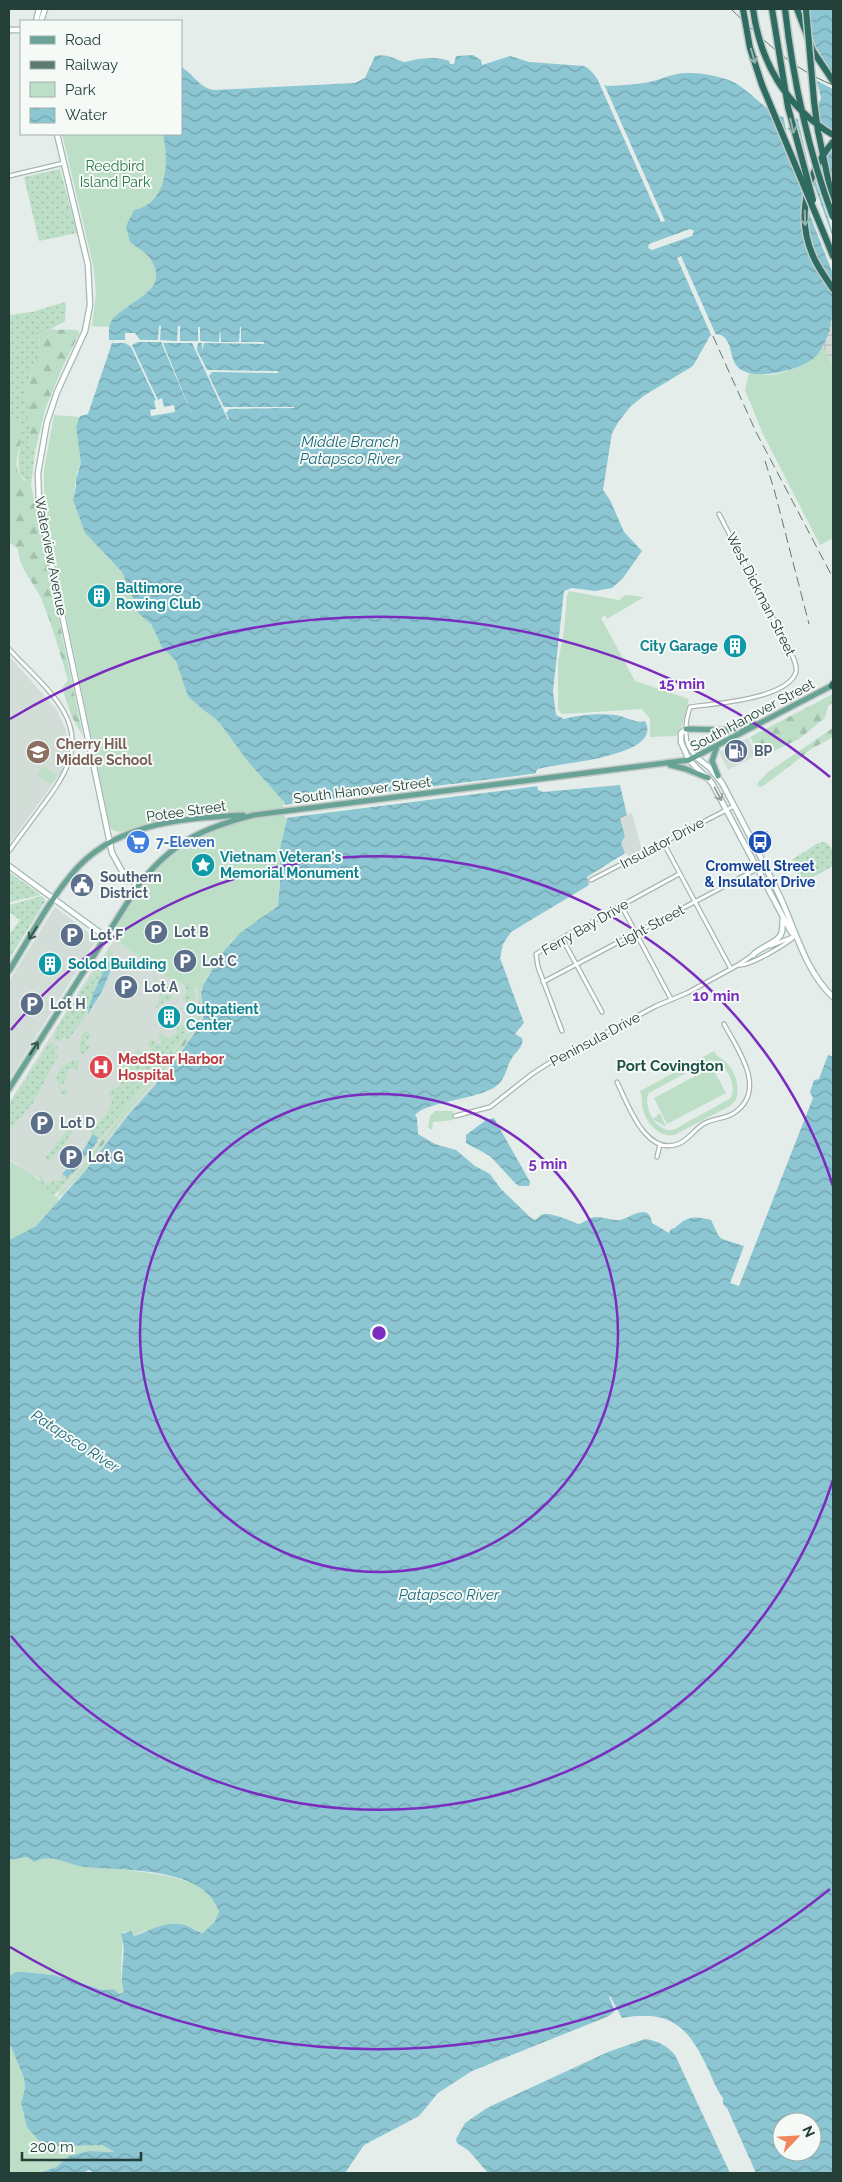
<svg xmlns="http://www.w3.org/2000/svg" width="842" height="2182" font-family="Raleway,sans-serif">
<style>
.built{fill:#d2ddd8}
.industrial{fill:url(#industrial-grid)}
.grass{fill:url(#grass-dots)}
.forest{fill:url(#forest-firs)}
.park{fill:#bddfc7;fill-rule:evenodd}
.water{fill:url(#water-waves);fill-rule:evenodd}
.pier{fill:#e4ede9}
.lines{fill:none;stroke-linecap:round;stroke-linejoin:round}
.street-casing{stroke:#a6b5b0;stroke-width:5.5}
.secondary-casing{stroke:#a2b9b2;stroke-width:7}
.primary-casing{stroke:#c1c9c7;stroke-width:8}
.highway-casing{stroke:#c1c9c7;stroke-width:9}
.street{stroke:#fff;stroke-width:3}
.secondary{stroke:#fff;stroke-width:4.5}
.primary{stroke:#68a395;stroke-width:5}
.highway{stroke:#2e6c61;stroke-width:6}
.tram{stroke:#5e7b73;stroke-width:1}
.rail{stroke:#5e7b73;stroke-width:1;stroke-dasharray:10 5;stroke-linecap:butt}
.highway-bridge-casing{stroke:#c1c9c7;stroke-width:9;stroke-linecap:butt}
.highway-bridge{stroke:#2e6c61;stroke-width:6}
.oneway{stroke:#92b3ac}
.oneway2{stroke:#919f9c}
.oneway3{stroke:#34584f}
.ring{fill:none;stroke:#7b2cbf;stroke-width:2.5}
.labels{text-anchor:middle;stroke-width:4;stroke-linejoin:round;paint-order:stroke}
.park-label{font-size:14px;fill:#2c774b;stroke:#f5faf7}
.street-label{font-size:14px;fill:#233f38;stroke:#f5faf7}
.culture-label{font-size:14px;font-weight:bold;fill:#0d838f;stroke:#f5faf7;text-anchor:start}
.education-label{font-size:14px;font-weight:bold;fill:#785e54;stroke:#f5faf7;text-anchor:start}
.service-label{font-size:14px;font-weight:bold;fill:#4e5e75;stroke:#f5faf7;text-anchor:start}
.shop-label{font-size:14px;font-weight:bold;fill:#366cbe;stroke:#f5faf7;text-anchor:start}
.transit-label{font-size:14px;font-weight:bold;fill:#164399;stroke:#f5faf7}
.health-label{font-size:14px;font-weight:bold;fill:#be3a42;stroke:#f5faf7;text-anchor:start}
.water-label{font-size:15px;font-style:italic;fill:#1c6a7c;stroke:#f5faf7}
.neighbourhood-label{font-size:15px;font-weight:bold;fill:#1e5247;stroke:#f5faf7}
.centre{fill:#7b2cbf;stroke:#f5faf7;stroke-width:2.5}
.ring-label{font-size:15px;text-anchor:middle;font-weight:bold;fill:#7b2cbf;stroke:#f5faf7;stroke-width:4;stroke-linejoin:round;paint-order:stroke}
</style>
<defs>
<pattern id="industrial-grid" width="8" height="8" patternUnits="userSpaceOnUse" patternTransform="scale(1.25)"><rect width="8" height="8" fill="#d2ddd8"/><path d="M0 4h8M4 0v8" fill="none" stroke="#b4bfba"/></pattern>
<pattern id="grass-dots" width="8" height="8" patternUnits="userSpaceOnUse" patternTransform="scale(1.25)"><rect width="8" height="8" fill="#bddfc7"/><path d="M2 2h.1M6 6h.1" fill="none" stroke="#a2c0ac" stroke-width="1.8" stroke-linecap="round"/></pattern>
<pattern id="forest-firs" width="22" height="20" patternUnits="userSpaceOnUse" patternTransform="scale(1.25)"><rect width="22" height="20" fill="#bddfc7"/><path d="M5 1l3.5 6h-7zM16 11l3.5 6h-7z" fill="#a2c0ac"/></pattern>
<pattern id="water-waves" width="16" height="10" patternUnits="userSpaceOnUse" patternTransform="scale(1.25)"><rect width="16" height="10" fill="#8cc6d3"/><path d="M0 5q4-4 8 0t8 0" fill="none" stroke="#72a2ac"/></pattern>
</defs>
<rect width="100%" height="100%" fill="#e4ede9"/>
<!-- built -->
<path class="built" d="M9,656L57,710L66,730L68,747L63,770L9,844Z
M748,738L755,751L753,757L728,770L719,752Z
M632,813L642,851L631,857L625,853L621,843L625,836L620,817Z
M55,907L97,939L9,1080V981Z
M115,939L172,981L202,988L204,1015L201,1024L187,1046L167,1072L129,1114L85,1171L63,1195L9,1159V1103L87,978Z"/>
<!-- industrial -->
<path class="industrial" d="M833,316V366L822,345L831,328L830,320Z"/>
<!-- grass -->
<path class="grass" d="M60,169L77,233L39,241L24,177Z
M65,302L66,305L65,321L45,332H41L37,337L40,340L27,389L30,446L35,451L31,485L20,475C13,454 31,430 9,414V315L32,312Z
M824,842C835,846 833,856 833,866L808,880H801L791,862L793,859L818,843Z
M9,872L41,895L10,902Z
M42,896L45,900V902L9,959V935L20,920L9,912V905Z
M185,943L190,990L195,1011L194,1017L181,1037L165,1052L169,1057L98,1141L95,1135L90,1131L107,1114L113,1098L109,1095L113,1087L117,1089L125,1076L119,1071L138,1049L145,1055L151,1049L147,1044L152,1039L157,1044L162,1045L163,1043L158,1038L160,1032L168,1039L175,1035L178,1027L186,1024C189,1015 190,1005 183,998L187,992L183,983Z
M110,948L113,957L111,956L88,1009L87,1014L68,1040L64,1037L59,1042L53,1038L59,1024Z
M153,978L168,987L172,996L179,1001L171,999L168,1002L166,1000L156,1009L159,1001V991Z
M86,1030L91,1036L85,1042L90,1048L83,1055L80,1051L81,1037Z
M50,1042L58,1047L55,1052L59,1054L33,1103L9,1131V1105Z
M74,1060L79,1061L77,1070L69,1068L64,1085L62,1083L59,1085L62,1091L65,1088L68,1090L67,1094L63,1095C51,1078 57,1068 74,1060Z
M74,1118L77,1119C71,1137 62,1149 49,1161L45,1158L73,1123Z
M93,1146L79,1167L41,1211L39,1174L52,1167L55,1169L51,1168L40,1174L46,1184L54,1181L64,1180L60,1176C78,1174 80,1159 93,1146Z"/>
<!-- forest -->
<path class="forest" d="M51,329C60,331 71,328 79,331V334L63,366L46,407L35,451L30,446L27,389L40,340L36,334L37,332H45Z
M9,414C36,434 9,451 19,474C21,479 27,481 31,485L83,736L72,717L62,688L68,680C60,653 52,624 41,598C33,582 19,568 18,549L9,542Z
M833,694V702L828,706L825,718L799,739L761,757L750,737Z
M833,728V737L813,748L766,784L761,787L757,786L759,781L768,772Z
M238,933L202,984L200,994L202,1015L185,1045L127,1113L84,1170L35,1223L63,1189L67,1187L118,1119L155,1077L192,1029L200,1012L197,984Z
M190,980L194,984L197,1017L183,1039L169,1057L165,1052C176,1043 198,1022 195,1006C193,998 188,990 190,980Z"/>
<!-- park -->
<path class="park" d="M62,134H163C166,146 168,174 163,186C160,194 149,205 141,209L130,242C135,247 143,250 148,256C177,292 121,301 110,327L92,326L96,294L94,269Z
M822,345L833,366V538L820,545L763,434L745,390L749,373C757,372 765,376 773,375C789,372 815,361 822,345Z
M54,415L80,417L76,427L81,463L77,472L73,500L85,533L122,572L136,608L143,617L151,624L162,647L176,661L189,696L201,708L218,721L249,763L285,803L287,819L279,853L281,871L278,906L231,941L206,978L202,988L172,981L115,939V930C135,897 155,864 189,843C202,834 217,830 231,824L229,813L161,819L121,832L114,831L110,827L44,508V470Z
M569,591L619,600L625,595L644,597L607,619L605,615L601,618L635,681L689,699L683,723L676,736L650,737V719L642,709L562,714L558,709V662L564,631L567,596Z
M44,766L57,776L50,784L37,774Z
M714,1051C717,1057 721,1058 726,1062C736,1072 740,1086 736,1100L730,1106L674,1135C659,1138 647,1123 643,1110C641,1103 643,1097 640,1091ZM710,1060C726,1062 737,1084 731,1098L675,1129C665,1132 659,1127 653,1119L666,1127L660,1113L653,1119C648,1111 645,1101 649,1093Z
M712,1067L726,1093L667,1124L654,1098Z
M435,1111H453V1120L433,1122L432,1130L428,1127L430,1116Z
M9,1160L33,1175L59,1200L36,1226L9,1240Z
M27,1857L34,1862C53,1851 66,1865 85,1867C112,1870 225,1870 218,1917L203,1933L186,1925L144,1931L134,1936L131,1931L123,1932L121,1973L124,1992L119,1994L114,1989L103,1990L54,1975L23,1972H16L9,1976V1860Z
M9,2042L24,2078L25,2087L21,2103L27,2127L49,2145H102L114,2152L88,2151L69,2156L56,2167L39,2173H9Z"/>
<!-- water -->
<path class="water" d="M803,9H833V316C830,321 831,325 830,330C827,338 822,348 818,354C806,370 749,384 736,365C730,357 732,344 724,337C719,333 715,334 710,336L693,366L645,395L631,406L619,421L612,433L603,490L610,500L624,532L642,551L623,578L612,588L595,591L572,588L564,591L553,691L556,715L564,719C577,715 601,713 615,715C626,716 635,724 645,721C665,757 556,763 538,769L536,771L538,790L543,792L620,785L627,815L620,818L625,836L621,843L625,853L587,877L589,885L511,932L503,944L500,958L524,1023L515,1034L522,1038C524,1047 516,1051 512,1058C506,1067 506,1080 495,1087C477,1099 426,1102 415,1115L417,1118L418,1134L435,1144L456,1150L475,1166L490,1174L501,1189L530,1217L535,1220C538,1218 539,1216 541,1215C548,1211 571,1221 578,1224C585,1223 589,1217 596,1217C604,1217 613,1221 620,1220C632,1217 649,1202 652,1223L669,1233C671,1227 673,1230 677,1226C688,1216 697,1216 711,1220L718,1235L722,1239L744,1246L730,1283L739,1286L813,1098L810,1092L814,1080L819,1079L828,1055L833,1057V2173H756L727,2108L723,2104V2098C716,2089 712,2077 707,2067C688,2026 669,2009 622,2018L610,1996L609,1997L615,2011L609,2016L472,2071L438,2093L419,2116L364,2145L345,2173H94L89,2170L83,2173H39L56,2167L69,2156L88,2151L114,2152L102,2145L56,2146L42,2144L27,2127L21,2103L25,2088L24,2078L9,2042V1976L16,1972H23L54,1975L103,1990L114,1989L119,1994L124,1992C118,1973 128,1953 121,1934L131,1931L134,1936C152,1930 165,1920 185,1925C192,1927 197,1932 203,1933L215,1921L219,1912C205,1866 123,1871 85,1867C66,1865 53,1852 34,1862L27,1857L9,1860V1240L36,1226L85,1171L129,1114L167,1072L201,1024L204,1015L201,994L203,985L223,952L240,933L278,906L281,871L279,853L287,819L285,803L249,763L218,721L201,708L188,696L176,661L162,647L151,624L139,614L122,572L85,533L73,500L76,486V479L81,463L76,427L80,416L88,414L113,340H109C109,334 108,325 112,320C128,300 175,290 148,256C143,250 135,247 130,242L126,226L134,210C168,203 169,162 163,134H181V67C193,73 199,88 214,90L355,83L365,78L375,56C387,53 394,59 404,62C416,59 437,55 449,61L450,64H454L456,56L473,55L481,60L482,65L510,56L529,62L584,66C595,71 596,82 607,86C621,85 635,85 649,82C663,79 674,72 690,73C702,73 719,76 731,81C755,91 777,131 807,115C813,112 819,105 821,98L807,40ZM782,2122H812V2152H782Z
M112,955L115,960L102,991L88,1014C88,1000 106,968 112,955Z
M494,1118L530,1182L529,1186H519L515,1183L490,1156L466,1143V1135L486,1120Z
M93,1134L97,1137V1143L84,1157L76,1170L67,1177L62,1174L81,1154Z
M645,2039C658,2041 666,2045 675,2055L730,2173H488L469,2151L457,2143L456,2139L465,2123L487,2108L608,2052Z"/>
<!-- pier -->
<path class="pier" d="M801,9L813,42L833,74V89L815,80L804,40Z
M592,67L603,82L665,221L661,222Z
M775,109L788,140L783,114L795,116L810,171L797,116L809,111L810,114L833,131V145L826,154L833,188V233L814,177L812,179L833,238V274L807,208V230L816,257L833,286V294L820,274L802,213L803,197Z
M690,229L694,231L692,236L652,250L648,248L649,244Z
M681,256L716,335L712,337L677,258Z
M159,326H161L160,340L177,341L178,326H180V341H198V327H200V341L219,342L220,327L221,342H239L240,327H241V342H264V344L204,343L202,351V343H198L197,350L207,370L278,371V373L212,372L209,376L224,407H294V408L229,409L226,413L229,419L228,420L192,343H163L193,417L161,342H138L132,345L158,400L162,398L164,407L174,405L175,412L151,416L150,410L156,409L154,401L156,400L131,347L125,343H112L113,340H125V333H135L140,340H158Z
M539,773V786L285,818L283,805Z"/>
<g class="lines">
<!-- street casing -->
<g class="street-casing">
<path id="street" d="M9,176L64,163
M9,649C26,668 52,690 64,712C85,749 62,780 40,809C30,823 19,837 9,851
M696,756C682,745 685,722 690,707C713,704 788,699 796,672C797,665 794,659 791,653L719,514
M663,842L731,969
M591,880L734,806
M621,905L671,999
M562,938L602,1012
M770,946L795,936
M739,965C750,966 785,945 794,937
M543,982L757,869
M562,1031L538,967L536,954L562,938L679,874
M617,1082C628,1104 645,1156 678,1144C689,1140 695,1128 705,1123C715,1118 725,1119 734,1113C768,1090 738,1050 724,1024
M455,1116L490,1107L532,1074L549,1063L656,1006L687,993L738,965L753,955
M657,1157L660,1144"/>
</g>
<!-- secondary casing -->
<g class="secondary-casing">
<path id="secondary" d="M36,21L39,9
M41,21L45,9
M9,30H21
M57,134L88,265L90,305L85,331L57,392L47,422L38,473L39,505L112,853L122,871L138,886
M686,729L681,733V742L689,760L712,783L790,930L794,935
M696,757L710,768L722,783C742,821 763,860 781,899C796,932 806,972 833,997
M9,866L106,937
M753,955C761,946 780,943 782,931C783,927 782,922 783,918"/>
</g>
<!-- primary casing -->
<g class="primary-casing">
<path id="primary" d="M686,729L728,730L755,724
M717,746L712,761L718,776
M670,765L686,769L708,778
M9,971C29,939 47,904 71,875C113,822 182,819 243,815
M9,1089L138,886C171,843 202,828 254,815L689,760L833,685"/>
</g>
<!-- highway casing -->
<g class="highway-casing">
<path id="highway" d="M797,9L813,51L833,81
M818,131L833,203
M833,142C806,174 796,217 813,256C818,268 826,278 833,289
M824,234L833,256
M832,686L833,684"/>
</g>
<!-- street -->
<use href="#street" class="street"/>
<!-- secondary -->
<use href="#secondary" class="secondary"/>
<!-- primary -->
<use href="#primary" class="primary"/>
<!-- highway -->
<use href="#highway" class="highway"/>
<!-- tram -->
<path class="tram" d="M731,9C762,39 792,69 833,85"/>
<!-- rail -->
<path class="rail" d="M713,336L756,432L833,578
M765,461L774,489L809,624"/>
<!-- highway-bridge casing -->
<g class="highway-bridge-casing">
<path id="highway-bridge" d="M743,9L750,48L762,85L824,234
M753,9C760,62 786,107 833,135
M772,9L788,107L813,200
M785,9C793,80 808,150 833,217
M806,9L814,101L818,131"/>
</g>
<!-- highway-bridge -->
<use href="#highway-bridge" class="highway-bridge"/>
</g>
<!-- one-way arrows -->
<defs><path id="oneway-shaft" d="M-6 0H5M1.5-3L5.5 0L1.5 3" fill="none" stroke-width="1.6" stroke-linecap="round" stroke-linejoin="round" transform="scale(1.25)"/></defs>
<g class="oneway">
<use href="#oneway-shaft" transform="translate(753 56) rotate(74)"/>
<use href="#oneway-shaft" transform="translate(792 126) rotate(77)"/>
<use href="#oneway-shaft" transform="translate(805 218) rotate(88)"/>
</g>
<use class="oneway2" href="#oneway-shaft" transform="translate(718 794) rotate(62)"/>
<g class="oneway3">
<use href="#oneway-shaft" transform="translate(33 933) rotate(122)"/>
<use href="#oneway-shaft" transform="translate(34 1048) rotate(-58)"/>
</g>
<!-- distance rings -->
<g class="ring">
<circle cx="379" cy="1333" r="239"/>
<path d="M833 1480A477 477 0 0 1 11 1636M11 1030A477 477 0 0 1 833 1186"/>
<path d="M830 1889A716 716 0 0 1 10 1947M10 719A716 716 0 0 1 830 777"/>
</g>
<!-- icons -->
<defs>
<g id="building-disc" transform="scale(1.25)"><circle r="9.5" fill="#0f9aa8" stroke="#f5faf7"/><path d="M-4-6H4V6H1V3H-1V6H-4ZM-2.5-4.3h1.7v1.8h-1.7ZM.8-4.3h1.7v1.8H.8ZM-2.5-1h1.7V.8h-1.7ZM.8-1h1.7V.8H.8Z" fill="#fff"/></g>
<g id="fuel-disc" transform="scale(1.25)"><circle r="9.5" fill="#5c6f8a" stroke="#f5faf7"/><path d="M-5.5-6h7V0h2V4h1.3V-2.5L3-4.5l.8-.8L6-3V5H2.5V1h-1V6h-7ZM-4.2-4.7v3.2H.2V-4.7Z" fill="#fff"/></g>
<g id="school-disc" transform="scale(1.25)"><circle r="9.5" fill="#8d6e63" stroke="#f5faf7"/><path d="M0-5L7-2L0 1L-7-2ZM-4 1L0 2.5L4 1V4Q0 6-4 4Z" fill="#fff"/></g>
<g id="supermarket-disc" transform="scale(1.25)"><circle r="9.5" fill="#3f7fe0" stroke="#f5faf7"/><path d="M-6-5.5h2.5l.6 2H6L4.5 2H-2.5L-4.4-4H-6ZM-1.5 3.2a1.3 1.3 0 1 0 .1 0ZM3 3.2a1.3 1.3 0 1 0 .1 0Z" fill="#fff"/></g>
<g id="bus-disc" transform="scale(1.25)"><circle r="9.5" fill="#1a4fb4" stroke="#f5faf7"/><path d="M-5-6H5V4H4V6H2V4H-2V6H-4V4H-5ZM-3.5-4V0h7V-4ZM-3.5 1.2v1.5H-2V1.2ZM2 1.2v1.5H3.5V1.2Z" fill="#fff"/></g>
<g id="sight-disc" transform="scale(1.25)"><circle r="9.5" fill="#0f9aa8" stroke="#f5faf7"/><path d="M0-6L1.8-2.2L6-1.7L2.9 1.2L3.7 5.4L0 3.3L-3.7 5.4L-2.9 1.2L-6-1.7L-1.8-2.2Z" fill="#fff"/></g>
<g id="civic-disc" transform="scale(1.25)"><circle r="9.5" fill="#5c6f8a" stroke="#f5faf7"/><path d="M-.6-6.5H3V-4.5H.6V-3L4-1V1h2V6H-6V1h2V-1L-.6-3ZM-1.2 2.5V6h2.4V2.5Z" fill="#fff"/></g>
<g id="parking-disc" transform="scale(1.25)"><circle r="9.5" fill="#5c6f8a" stroke="#f5faf7"/><path d="M-3.5-5.5H1a3.5 3.5 0 0 1 0 7H-1V5.5H-3.5ZM-1-3.4V-.6H.8a1.4 1.4 0 0 0 0-2.8Z" fill="#fff"/></g>
<g id="hospital-disc" transform="scale(1.25)"><circle r="9.5" fill="#e0444e" stroke="#f5faf7"/><path d="M-5-5h3v3.5h4V-5h3V5h-3V1.5h-4V5h-3Z" fill="#fff"/></g>
</defs>
<g fill-rule="evenodd">
<use href="#building-disc" x="99" y="596"/>
<use href="#building-disc" x="735" y="646"/>
<use href="#fuel-disc" x="736" y="751"/>
<use href="#school-disc" x="38" y="752"/>
<use href="#supermarket-disc" x="138" y="842"/>
<use href="#bus-disc" x="760" y="842"/>
<use href="#sight-disc" x="203" y="865"/>
<use href="#civic-disc" x="82" y="885"/>
<use href="#parking-disc" x="156" y="932"/>
<use href="#parking-disc" x="72" y="935"/>
<use href="#parking-disc" x="185" y="961"/>
<use href="#building-disc" x="50" y="964"/>
<use href="#parking-disc" x="126" y="987"/>
<use href="#parking-disc" x="32" y="1004"/>
<use href="#building-disc" x="169" y="1017"/>
<use href="#hospital-disc" x="101" y="1067"/>
<use href="#parking-disc" x="42" y="1123"/>
<use href="#parking-disc" x="71" y="1157"/>
</g>
<g class="labels">
<!-- park labels -->
<g class="park-label">
<text x="115" y="171">Reedbird<tspan x="115" dy="16">Island Park</tspan></text>
</g>
<!-- street labels -->
<g class="street-label">
<text transform="translate(51 556) rotate(79)" y="5">Waterview Avenue</text>
<text transform="translate(761 594) rotate(63)" y="5">West Dickman Street</text>
<text transform="translate(752 715) rotate(-28)" y="5">South Hanover Street</text>
<text transform="translate(362 790) rotate(-7)" y="5">South Hanover Street</text>
<text transform="translate(186 811) rotate(-8)" y="5">Potee Street</text>
<text transform="translate(662 843) rotate(-28)" y="5">Insulator Drive</text>
<text transform="translate(650 926) rotate(-28)" y="5">Light Street</text>
<text transform="translate(585 927) rotate(-30)" y="5">Ferry Bay Drive</text>
<text transform="translate(595 1039) rotate(-28)" y="5">Peninsula Drive</text>
</g>
<!-- culture labels -->
<g class="culture-label">
<text x="116" y="593">Baltimore<tspan x="116" dy="16">Rowing Club</tspan></text>
<text x="718" y="651" text-anchor="end">City Garage</text>
<text x="220" y="862">Vietnam Veteran's<tspan x="220" dy="16">Memorial Monument</tspan></text>
<text x="68" y="969">Solod Building</text>
<text x="186" y="1014">Outpatient<tspan x="186" dy="16">Center</tspan></text>
</g>
<!-- education labels -->
<g class="education-label">
<text x="56" y="749">Cherry Hill<tspan x="56" dy="16">Middle School</tspan></text>
</g>
<!-- service labels -->
<g class="service-label">
<text x="754" y="756">BP</text>
<text x="100" y="882">Southern<tspan x="100" dy="16">District</tspan></text>
<text x="174" y="937">Lot B</text>
<text x="90" y="940">Lot F</text>
<text x="202" y="966">Lot C</text>
<text x="144" y="992">Lot A</text>
<text x="50" y="1009">Lot H</text>
<text x="60" y="1128">Lot D</text>
<text x="88" y="1162">Lot G</text>
</g>
<!-- shop labels -->
<g class="shop-label">
<text x="156" y="847">7-Eleven</text>
</g>
<!-- transit labels -->
<g class="transit-label">
<text x="760" y="871">Cromwell Street<tspan x="760" dy="16">&amp; Insulator Drive</tspan></text>
</g>
<!-- health labels -->
<g class="health-label">
<text x="118" y="1064">MedStar Harbor<tspan x="118" dy="16">Hospital</tspan></text>
</g>
<!-- water labels -->
<g class="water-label">
<text x="350" y="447">Middle Branch<tspan x="350" dy="17">Patapsco River</tspan></text>
<text transform="translate(75 1441) rotate(33)" y="5">Patapsco River</text>
<text x="449" y="1600">Patapsco River</text>
</g>
<!-- neighbourhood labels -->
<g class="neighbourhood-label">
<text x="670" y="1071">Port Covington</text>
</g>
</g>
<circle cx="379" cy="1333" r="8" class="centre"/>
<g class="ring-label">
<text x="682" y="689">15 min</text>
<text x="716" y="1001">10 min</text>
<text x="548" y="1169">5 min</text>
</g>
<!-- border -->
<rect width="842" height="2182" fill="none" stroke="#233f38" stroke-width="20"/>
<!-- legend -->
<rect x="20" y="20" width="162" height="115" fill="#f5faf7" stroke="#a1afab"/>
<rect x="30" y="36" width="25" height="8" fill="#68a395" stroke="#a1afab"/>
<text x="65" y="45" font-size="15" fill="#233f38">Road</text>
<rect x="30" y="61" width="25" height="8" fill="#5e7b73" stroke="#a1afab"/>
<text x="65" y="70" font-size="15" fill="#233f38">Railway</text>
<rect x="30" y="82" width="25" height="15" fill="#bddfc7" stroke="#a1afab"/>
<text x="65" y="95" font-size="15" fill="#233f38">Park</text>
<rect x="30" y="108" width="25" height="15" fill="url(#water-waves)" stroke="#a1afab"/>
<text x="65" y="120" font-size="15" fill="#233f38">Water</text>
<!-- north arrow -->
<g transform="translate(797 2137) rotate(65)"><circle r="24" fill="#f5faf7" stroke="#a1afab"/>
<path d="M0-4L9 19L0 12L-9 19Z" fill="#f3855c"/>
<text y="-8" font-size="14" font-weight="bold" text-anchor="middle" fill="#233f38">N</text>
</g>
<!-- scale -->
<path d="M22 2152v8h119v-8" fill="none" stroke="#233f38" stroke-width="2.5"/>
<text x="30" y="2152" font-size="15" fill="#233f38" stroke="#f5faf7" stroke-width="4" paint-order="stroke">200 m</text>
</svg>
